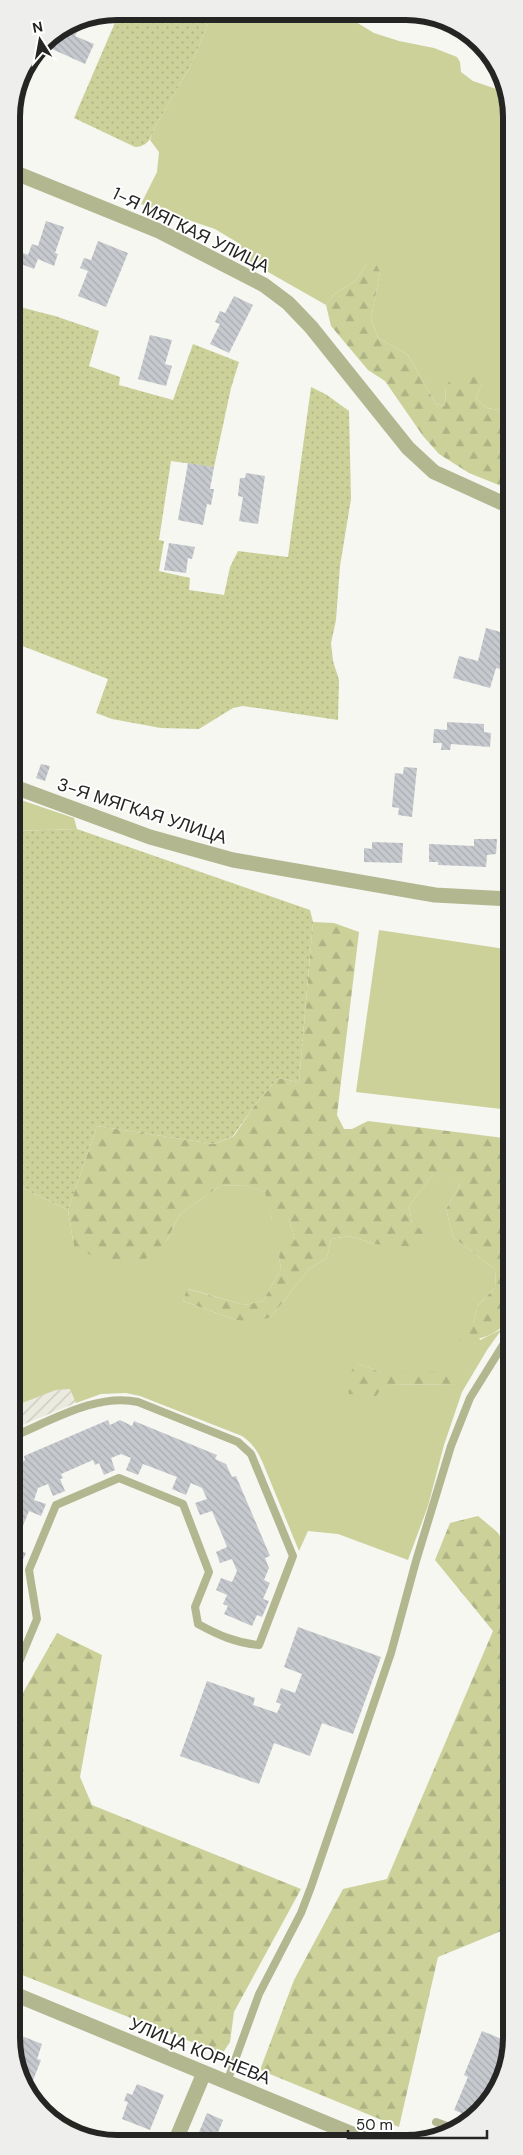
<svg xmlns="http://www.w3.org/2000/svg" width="523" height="2155" font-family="'DM Sans',sans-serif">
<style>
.industrial{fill:url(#industrial-furrows)}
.grass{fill:#cbd199;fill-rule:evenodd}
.forest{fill:url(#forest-firs)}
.park{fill:url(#park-dots)}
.building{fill:url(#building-back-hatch)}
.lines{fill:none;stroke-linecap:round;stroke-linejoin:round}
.lane{stroke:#b3b790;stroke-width:8}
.street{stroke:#b3b790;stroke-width:15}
.labels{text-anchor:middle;stroke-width:4;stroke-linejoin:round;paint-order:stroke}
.street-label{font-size:18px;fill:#252523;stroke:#fff}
.rim{fill:none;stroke:#252523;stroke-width:6}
</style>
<defs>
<pattern id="industrial-furrows" width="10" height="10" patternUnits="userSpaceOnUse" patternTransform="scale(1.25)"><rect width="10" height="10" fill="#eaebde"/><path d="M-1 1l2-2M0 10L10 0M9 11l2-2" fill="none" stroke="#c9c9be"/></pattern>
<pattern id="forest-firs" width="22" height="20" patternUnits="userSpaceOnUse" patternTransform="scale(1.25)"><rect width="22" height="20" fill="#cbd199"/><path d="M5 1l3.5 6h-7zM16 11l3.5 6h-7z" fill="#aeb384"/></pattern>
<pattern id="park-dots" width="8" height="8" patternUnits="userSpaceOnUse" patternTransform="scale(1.25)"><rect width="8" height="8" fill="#cbd199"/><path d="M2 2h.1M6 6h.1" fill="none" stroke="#aeb384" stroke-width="1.8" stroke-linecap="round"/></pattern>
<pattern id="building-back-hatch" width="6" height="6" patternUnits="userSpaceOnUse" patternTransform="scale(1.25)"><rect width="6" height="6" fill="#c6c9ce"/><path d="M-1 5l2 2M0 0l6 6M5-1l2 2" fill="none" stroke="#aaacb1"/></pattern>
</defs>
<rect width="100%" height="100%" fill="#f6f7f1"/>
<!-- industrial -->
<path class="industrial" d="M70,1389L76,1403L12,1429V1407L56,1390Z"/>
<!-- grass -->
<path class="grass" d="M213,12L341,13L374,33L399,41L434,48L457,57L460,62L461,72L473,81L505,92L511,103V412L487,408L476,398L482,384L446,386L445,406L436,404L408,355L378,338L371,319L380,272L366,265L355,281L333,295L326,305L245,259L240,244L215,229L141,204L157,172L159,152L150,140L154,129L191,65Z
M12,797L74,818L77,829L12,831Z
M379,930L511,950V1110L356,1092Z
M447,1171L460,1186L446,1209L453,1237L496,1270L495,1288L478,1305L473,1324L480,1340L502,1329L487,1350L462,1392L444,1445L428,1506L408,1560L338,1534L308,1531L299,1551L262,1461C257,1450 252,1443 242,1436L140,1396L126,1393L101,1394L76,1403L70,1389L56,1390L12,1407V1183L68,1210L74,1247L166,1242L180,1214L220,1186L244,1185L266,1192L272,1219H289L295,1240L279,1257L281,1269L263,1301L245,1305L188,1289L183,1301L236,1320L271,1317L309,1269L327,1258L331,1239L349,1236L375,1244L412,1224L409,1206L430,1178ZM357,1363L380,1372L457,1384L384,1385Z"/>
<!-- forest -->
<path class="forest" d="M376,264L380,272L371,319L378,338L408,355L436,404L445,406L446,386L454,375L478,377L482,384L476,398L487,408L511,412V490L469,473L439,454L423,436L385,381L368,370L331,326L326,305L333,295L355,281L366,265Z
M313,922L334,923L359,932L337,1115L344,1129H352L368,1121L511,1139V1317C493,1339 479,1340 452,1340V1326L473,1324L478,1305L495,1288L496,1270L453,1237L446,1209L460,1186L447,1172L430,1178L409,1206L412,1224L424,1231L416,1247L375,1244L349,1236L331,1239L327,1258L309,1269L271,1317L257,1321L236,1320L183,1301L187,1289L245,1305L263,1301L281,1269L279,1257L281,1246L295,1240L289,1219H272L265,1192L244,1185L220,1186L180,1214L166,1242L145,1259L101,1260L74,1247L68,1210L97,1126L214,1144L234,1136L252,1109L278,1078L299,1082Z
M357,1363L380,1372L456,1371L463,1377L457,1384L384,1385L376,1396L349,1394L345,1380Z
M478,1516L496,1531L511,1549V1927L438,1957L399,2127L260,2070L294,1980L343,1889L387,1879L493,1631L435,1560L450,1523Z
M57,1633L102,1655L80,1777L92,1805L301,1889L234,2012L230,2042L222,2054L12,1971V1712Z"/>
<!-- park -->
<path class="park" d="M120,11L213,12L191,65L154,129C150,140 148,146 135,147L74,118Z
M12,305L55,316L99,331L89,366L120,377L119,385L173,400L193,344L239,362L231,388L214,467L171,461L159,540L164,541L159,571L190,578L189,590L224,595L230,567L238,551L288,557L311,387L327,395L349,411L351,499L340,566L336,620L331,643L333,661L339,680L338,720L243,706L233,708L199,729L161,728L112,719L96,713L108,679L12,642V549H14L20,534L12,531Z
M77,829L310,910L313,922L299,1082L278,1078L252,1109L233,1136L214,1144L97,1126L68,1210L12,1183V831Z"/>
<!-- building -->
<path class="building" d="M70,24L79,28L75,36L94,44L85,64L41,44Z
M46,221L64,227L55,253L58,254L54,266L38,259L34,269L19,263L23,253L28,255L32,244L38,246Z
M98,241L128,253L106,307L78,296L88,271L80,268L84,258L91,260Z
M234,296L253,305L229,353L210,344L220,324L215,322L220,311L225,313Z
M150,335L172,340L165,364L172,366L166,386L138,379Z
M188,463L214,467L210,489H214L211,505L207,504L203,525L178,520Z
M246,473L265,476L258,524L239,521L243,497L238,496L240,478H245Z
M169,543L195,547L192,559L188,558L186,573L164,570Z
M486,628L511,635V672L496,668L490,688L453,678L459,656L478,661Z
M447,722L484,724V732L491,733L490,747L451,744L450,750H441L442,743H433L434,729L447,730Z
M41,764L50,766L45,781L36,778Z
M404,767L417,768L412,817L398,815L399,808L392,807L395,773L403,774Z
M507,769H511V782L506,781Z
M510,800H511V822H507Z
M474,839H497L496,854L487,855L486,867L438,865V862H429V844L474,846Z
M372,842L403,843L402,863L364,862V848L372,849Z
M108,1420L110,1425L120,1420L132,1426L134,1421L217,1455L215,1459L226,1464L232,1477L236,1476L270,1556L265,1558L269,1568L264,1580L270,1583L263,1599L269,1601L262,1617L257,1615L252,1626L224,1614L228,1606L223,1604L227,1595L216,1590L221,1578L232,1582L237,1571L232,1559L220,1563L216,1552L227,1547L223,1537L212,1511L200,1515L195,1503L207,1499L202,1488L191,1483L186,1495L172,1489L177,1477L143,1464L138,1475L126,1470L131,1458L121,1454L111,1458L115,1470L104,1475L99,1463L95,1465L93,1460L61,1474L63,1478L60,1479L65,1491L53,1496L48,1484L38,1488L34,1500L46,1504L41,1516L29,1511L14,1548L26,1553L21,1564L12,1561V1469L14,1465L25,1460L24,1456Z
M298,1627L381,1657L353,1734L322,1723L310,1756L274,1743L259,1784L180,1756L207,1681L255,1698L253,1705L277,1713L281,1704L276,1702L281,1688L295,1693L302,1674L284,1667Z
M482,2031L512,2043V2045L485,2108L482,2111L479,2110L473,2118L454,2110L468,2077L464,2075Z
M22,2036L42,2044L37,2059L41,2060L32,2083L26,2081L14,2056Z
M137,2084L164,2095L150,2130L122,2119L128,2102L124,2101L127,2093L132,2095Z
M207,2113L223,2120L217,2135L222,2137L220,2142H195Z"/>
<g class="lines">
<!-- lane -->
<path class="lane" d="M12,1437C51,1421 96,1393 138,1402L238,1442L251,1454L293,1556L259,1645C236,1643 218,1635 198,1624L195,1607L209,1572L183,1504L119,1478L56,1505L29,1570L37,1619L12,1679
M227,2082L259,1994L301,1913L311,1887L391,1653L416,1561L451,1446L470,1398L511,1332
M436,2122L458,2130"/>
<!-- street -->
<path class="street" d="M11,171L159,231L264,285L288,303L311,327L408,448L434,472L511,507
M12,786L150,837L233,860L435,895L511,899
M12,1993L374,2143
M175,2142L204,2073"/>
</g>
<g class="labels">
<!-- street labels -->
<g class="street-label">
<text transform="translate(191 230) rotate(26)" y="6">1-Я МЯГКАЯ УЛИЦА</text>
<text transform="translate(142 811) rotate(18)" y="6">3-Я МЯГКАЯ УЛИЦА</text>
<text transform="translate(200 2051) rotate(22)" y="6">УЛИЦА КОРНЕВА</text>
</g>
</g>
<!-- crop -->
<path d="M0 0H523V2155H0ZM117 20H406A97 97 0 0 1 503 117V2038A97 97 0 0 1 406 2135H117A97 97 0 0 1 20 2038V117A97 97 0 0 1 117 20Z" fill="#eeeeed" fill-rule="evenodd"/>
<path class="rim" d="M117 20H406A97 97 0 0 1 503 117V2038A97 97 0 0 1 406 2135H117A97 97 0 0 1 20 2038V117A97 97 0 0 1 117 20Z"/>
<!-- north arrow -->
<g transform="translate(40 40) rotate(349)" stroke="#ffffff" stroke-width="4" paint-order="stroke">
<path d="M0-4L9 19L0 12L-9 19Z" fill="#252523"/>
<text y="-8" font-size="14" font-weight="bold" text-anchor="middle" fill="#252523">N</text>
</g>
<!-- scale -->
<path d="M348 2130v8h139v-8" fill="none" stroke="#252523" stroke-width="2.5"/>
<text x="356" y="2130" font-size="15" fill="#252523" stroke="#ffffff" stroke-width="4" paint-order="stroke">50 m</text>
</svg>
